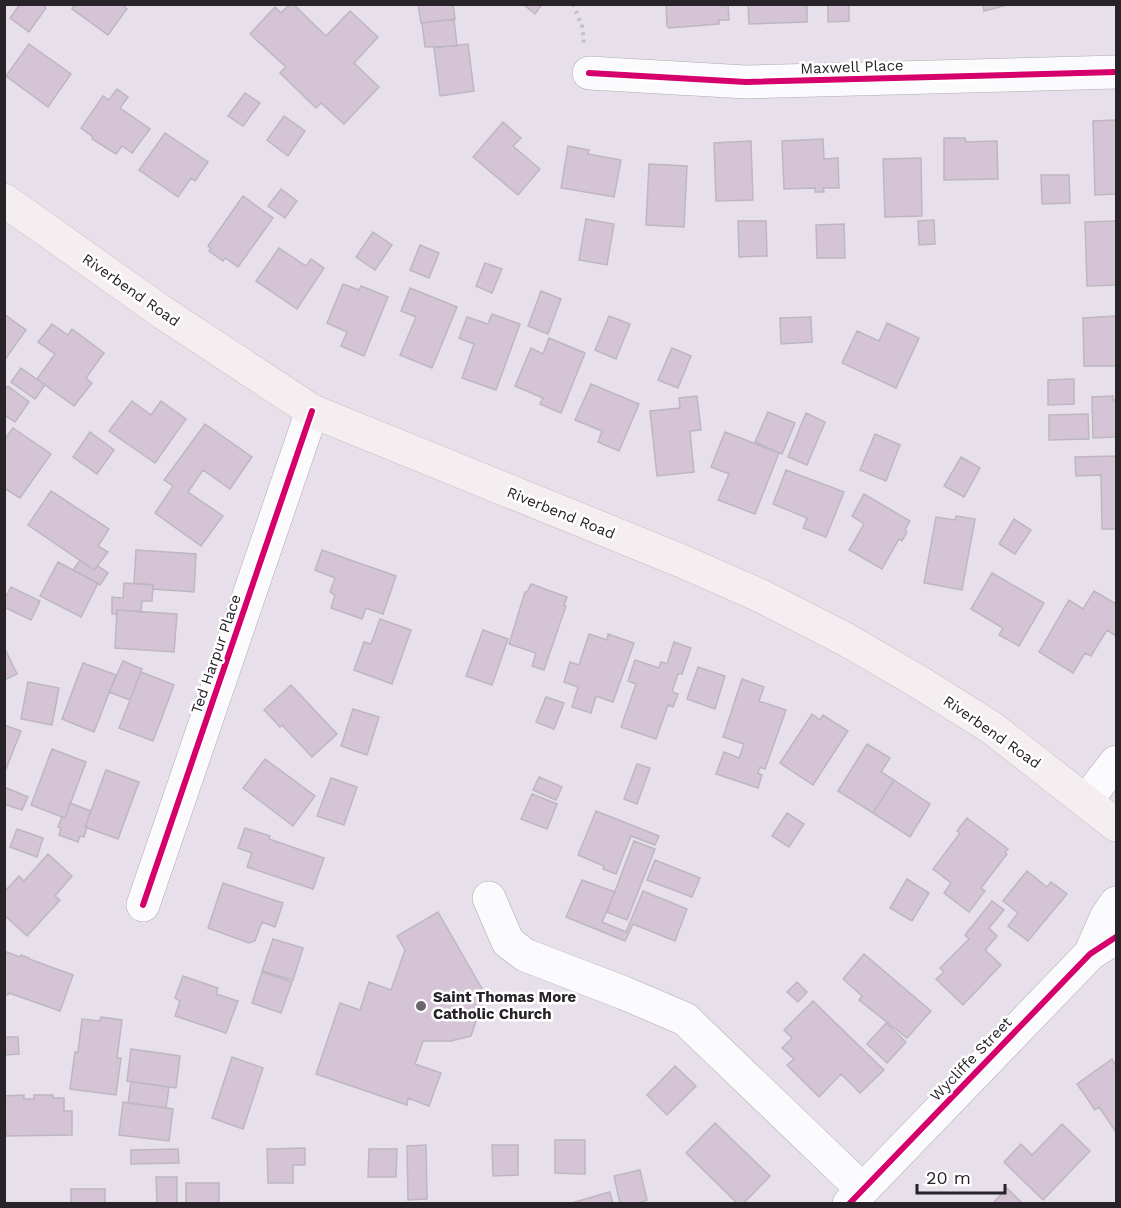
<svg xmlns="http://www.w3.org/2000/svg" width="1121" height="1208" font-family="'Work Sans',sans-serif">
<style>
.building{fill:#d5c3d6;stroke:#bdb7bf;stroke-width:1.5}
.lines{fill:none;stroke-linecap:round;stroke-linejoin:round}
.minor-casing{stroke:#afaab2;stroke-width:34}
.major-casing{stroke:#c3c0c5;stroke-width:34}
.path{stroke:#c4c2c5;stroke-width:4;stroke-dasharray:3 4.5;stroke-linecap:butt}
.minor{stroke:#fbfafc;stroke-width:33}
.major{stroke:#f4eef0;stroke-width:33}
.cycleway-casing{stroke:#fff;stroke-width:10}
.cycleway{stroke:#d6006c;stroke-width:6}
.poi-dot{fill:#6a656d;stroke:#fff;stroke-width:2}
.labels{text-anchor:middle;stroke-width:5;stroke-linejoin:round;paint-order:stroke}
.street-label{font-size:15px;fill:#272329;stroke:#fff}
.poi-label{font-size:15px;font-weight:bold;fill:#272329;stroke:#fff;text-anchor:start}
</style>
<rect width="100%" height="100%" fill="#e7e0ea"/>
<!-- building -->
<path class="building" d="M20,4H41L46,8L29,32L10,18Z
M75,4H121L127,9L108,35L72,9Z
M290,4H293L326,36L350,11L378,37L354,63L379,87L344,124L321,103L316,108L280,73L286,67L250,34L275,7L281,13Z
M418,4H453L455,19L421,23Z
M523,4H542L535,14Z
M666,4H728L729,20H719V24L669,28L667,26Z
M748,4H807V22L749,24Z
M828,4H851L849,5V21L828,22Z
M983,4H1011L984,11Z
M454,19L457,46L425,47L422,23Z
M29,44L71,74L48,107L6,76Z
M468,44L474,91L440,96L434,48Z
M117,89L128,97L120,108L150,129L132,153L122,146L116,154L92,139L93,137L81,128L103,96L109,100Z
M245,93L260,103L243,126L228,116Z
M284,116L305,131L288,156L267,140Z
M1116,120V194L1095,195L1093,121Z
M503,122L521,138L513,146L540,169L518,195L473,157Z
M165,133L208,162L195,181L191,178L178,197L139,170Z
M944,138H965L966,142L997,141L998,179L944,180Z
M823,139L824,159L838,158L839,188H823L824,192H815V188L784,189L782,141Z
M751,141L753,200L716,201L714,143Z
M568,146L589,150L588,154L621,160L614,197L561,188Z
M921,158L922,216L885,217L883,159Z
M649,164L687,166L684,227L646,225Z
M1041,175H1069L1070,203L1042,204Z
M281,189L297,201L285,218L268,206Z
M243,196L273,218L238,267L225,258L223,261L209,251L211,249L208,246Z
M586,219L614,224L607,265L579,260Z
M934,220L935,244L919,245L918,221Z
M738,221H766L767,256L739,257Z
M1116,221V285L1087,286L1085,222Z
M844,224L845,258H817L816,225Z
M373,232L392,245L375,270L356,257Z
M420,245L439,253L429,278L410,270Z
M279,248L306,266L311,259L324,268L297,309L256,281Z
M485,263L502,269L492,293L476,286Z
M343,284L359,290L361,286L388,297L364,356L341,346L347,332L327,323Z
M410,288L457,307L432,368L400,355L416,317L401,311Z
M541,291L561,299L548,334L528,326Z
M4,314L26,330L4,361Z
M492,314L520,324L496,390L462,378L474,344L459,338L467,317L488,324Z
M609,316L630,324L616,359L595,350Z
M1116,316V366H1084L1083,318Z
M811,317L812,342L781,344L780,318Z
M887,323L919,338L896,388L842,363L857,331L879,341Z
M52,324L68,335L72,329L104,353L86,378L92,383L74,406L37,379L55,354L38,342Z
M549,338L585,353L561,413L540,404L543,398L515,386L531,348L543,354Z
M672,348L691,356L678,388L658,380Z
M21,368L45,385L35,399L11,382Z
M1074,379V404L1048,405V380Z
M591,384L639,404L619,451L598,442L602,431L575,420Z
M8,386L29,402L15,422L4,415V391Z
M697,396L701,430L690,431L694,472L657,476L650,411L680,408L679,398Z
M1113,396V400H1116V437L1093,438L1092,397Z
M132,401L151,415L161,401L186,419L155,463L109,431Z
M768,412L795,423L782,454L755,442Z
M806,413L825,422L807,465L788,457Z
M1088,414L1089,439L1049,440V415Z
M205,424L252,457L230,489L203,470L188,492L223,516L201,546L155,513L173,486L164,480Z
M13,428L51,454L20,498L4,488V440Z
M90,432L114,450L97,474L73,457Z
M725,432L779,453L755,514L718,500L729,474L711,467Z
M875,434L900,445L886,481L860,470Z
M1116,456V529H1102L1101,475L1076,476L1075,457Z
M961,457L980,468L964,497L944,486Z
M786,470L844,492L826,537L803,528L807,518L773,504Z
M51,491L109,529L98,546L108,552L94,570L28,525Z
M864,494L910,521L905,530L907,532L902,541L899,539L882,569L849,550L864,524L852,516Z
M956,516L975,519L962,590L924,583L936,517L955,520Z
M1014,519L1031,530L1015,554L999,544Z
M136,550L196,554L194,592L153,589V585L134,583Z
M322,550L396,576L383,614L366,608L362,619L331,608L335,595L330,592L335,578L315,570Z
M80,560L94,570L98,566L108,573L100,585L73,570Z
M58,562L98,583L81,617L40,596Z
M992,573L1044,603L1019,646L999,635L1003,628L971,609Z
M124,583L153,585L152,601H142L141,612L117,610V614H112V597L123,598Z
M531,584L567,597L564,605L566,606L544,670L532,666L536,653L509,644L525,592H527Z
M11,587L40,601L31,620L4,607V600Z
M1094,591L1116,604V636L1107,630L1091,656L1085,653L1073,673L1039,652L1069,600L1083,609Z
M117,610L177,614L174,652L115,648Z
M380,619L411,630L392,684L354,670L364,642L371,644Z
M483,630L508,639L492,685L466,676Z
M589,634L607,640L608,634L634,643L613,702L596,696L591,713L572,707L578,687L564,682L570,662L579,665Z
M674,642L691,648L682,674H678L672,692L678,694L673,707L668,705L656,739L621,727L636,684L628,681L635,660L659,668L661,662L667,664Z
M4,647L17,674L4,680Z
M123,661L142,669L130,700L109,692Z
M83,663L116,675L94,732L62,719Z
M698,667L725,676L715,709L687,699Z
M141,672L174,685L153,741L119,728Z
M742,679L764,687L759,701L786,710L765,769L760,767L758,773L762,775L758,788L716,774L724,752L739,758L744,744L723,737Z
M28,682L59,688L52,725L21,719Z
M291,685L337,734L312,757L282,725L280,727L264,710Z
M546,697L564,703L554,729L536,722Z
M353,709L379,717L367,755L341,746Z
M812,714L820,720L823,715L848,731L813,785L780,763Z
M4,725L21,731L4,774Z
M867,744L890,758L881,772L894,780L873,813L838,791Z
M52,749L86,762L65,818L31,805Z
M265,759L315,796L293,826L243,788Z
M637,764L650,768L637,804L624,799Z
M106,770L139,782L118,839L85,827Z
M539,777L562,787L556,800L533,790Z
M331,778L357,787L344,825L317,816Z
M894,780L930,804L910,837L873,813Z
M4,787L28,797L22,810L4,804Z
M532,794L557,804L547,829L521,819Z
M70,803L91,811L85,827H87L84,837L80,836L78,842L59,835L61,828L58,827L62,817L65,818Z
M596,811L659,836L655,845L631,836L616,874L603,869L604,866L578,855Z
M787,813L804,824L789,847L772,836Z
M967,818L1008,849L1005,852L1007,854L981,888L985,891L969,912L944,893L951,883L933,869L960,833L957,831Z
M245,828L270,836L269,839L324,858L313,889L247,867L252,853L238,848Z
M17,829L43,838L37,857L10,847Z
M634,841L655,849L627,920L607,912Z
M48,854L72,876L55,896L60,900L27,936L4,915V892L19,876L24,881Z
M655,860L700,878L692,897L647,880Z
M1027,871L1047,887L1051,882L1067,894L1028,941L1008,926L1018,913L1003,901Z
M907,879L929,893L912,921L890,908Z
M582,880L615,892L602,922L626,932L643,891L687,909L675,941L633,924L625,941L566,917Z
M223,883L283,903L275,927L262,922L255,941L249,943L208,928Z
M992,901L1004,910L989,928L997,936L985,950L1001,965L963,1005L936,979L944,972L940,968L969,939L965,935Z
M438,912L485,994L471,1036L451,1041H423L415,1064L441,1073L429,1106L408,1098L407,1105L316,1074L340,1003L360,1010L369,982L391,990L405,950L397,936Z
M273,939L303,948L293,980L262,971Z
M4,951L20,957L21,955L29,958V959L73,975L60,1011L9,993L8,995L4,994Z
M864,954L931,1011L907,1038L859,1000L862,996L843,979Z
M262,972L292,982L281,1013L252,1003Z
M183,976L218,988L216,994L238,1001L226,1033L175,1016L180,1001L175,998Z
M797,982L807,992L798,1002L787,992Z
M813,1001L884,1070L860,1093L841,1074L819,1097L787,1065L794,1059L782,1048L792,1038L784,1030Z
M101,1017L122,1020L117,1058H121L116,1095L70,1089L75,1052H78L82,1019L100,1021Z
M886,1023L906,1042L887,1063L867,1044Z
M4,1037H18L19,1054L4,1055Z
M131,1049L180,1056L176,1088L127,1081Z
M232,1057L263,1068L243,1129L212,1118Z
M1112,1059L1116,1066V1132L1099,1107L1095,1110L1077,1084Z
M675,1066L696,1086L667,1115L647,1095Z
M131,1082L169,1087L166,1108L128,1103Z
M24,1095V1099H34V1095H53V1098H64V1111H72V1135L6,1136L4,1096Z
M123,1102L173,1109L169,1141L119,1135Z
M715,1123L770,1176L743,1204H738L686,1153Z
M1062,1124L1090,1151L1043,1200L1004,1162L1021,1144L1032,1155Z
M555,1140H585V1174L555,1173Z
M426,1145L427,1199L408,1200L407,1146Z
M492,1145H518V1175L493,1176Z
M305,1148V1165H293V1183H268L267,1149Z
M178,1149L179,1163L131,1164V1150Z
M369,1149H397L396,1177H368Z
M640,1170L647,1200L635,1204H620L614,1176Z
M156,1177H177V1204H157Z
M186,1183H219V1204H186Z
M1007,1188L1023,1204H992Z
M71,1189H105V1204H71Z
M610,1192L613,1204H568Z"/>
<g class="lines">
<!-- minor casing -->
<g class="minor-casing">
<path id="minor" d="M589,73L746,82L1116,72
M1086,801L1116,762
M489,898L508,942L525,955L624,993L685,1019L862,1189
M143,905L312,411
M1090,954L1106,918L1116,903
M849,1204L1090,954L1116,937"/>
</g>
<!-- major casing -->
<g class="major-casing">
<path id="major" d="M4,200L162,312L312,411L684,562L761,596L845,639L919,682L992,728L1116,825"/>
</g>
<!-- path -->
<path class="path" d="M573,4L582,26L584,44"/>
<!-- minor -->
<use href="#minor" class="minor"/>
<!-- major -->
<use href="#major" class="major"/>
<!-- cycleway casing -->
<g class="cycleway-casing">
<path id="cycleway" d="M589,73L746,82L1116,72
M143,905L312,411
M849,1204L1090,954L1116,937"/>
</g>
<!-- cycleway -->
<use href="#cycleway" class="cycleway"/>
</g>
<!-- markers -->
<circle class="poi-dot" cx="421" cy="1006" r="6"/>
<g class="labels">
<!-- street labels -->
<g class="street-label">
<text transform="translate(852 67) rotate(-2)" y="5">Maxwell Place</text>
<text transform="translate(131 290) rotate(35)" y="5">Riverbend Road</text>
<text transform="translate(561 513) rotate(22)" y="5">Riverbend Road</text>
<text transform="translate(216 654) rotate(-71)" y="5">Ted Harpur Place</text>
<text transform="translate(992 732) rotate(35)" y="5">Riverbend Road</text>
<text transform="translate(971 1059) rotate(-46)" y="5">Wycliffe Street</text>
</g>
<!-- poi labels -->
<g class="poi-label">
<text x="433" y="1002">Saint Thomas More<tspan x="433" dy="17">Catholic Church</tspan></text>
</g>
</g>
<!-- border -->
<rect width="1121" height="1208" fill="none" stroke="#272329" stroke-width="12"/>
<!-- scale -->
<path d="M917 1184v9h88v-9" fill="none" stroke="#272329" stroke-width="3"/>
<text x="926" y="1184" font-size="18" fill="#272329" stroke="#ffffff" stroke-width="4.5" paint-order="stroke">20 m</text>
</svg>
